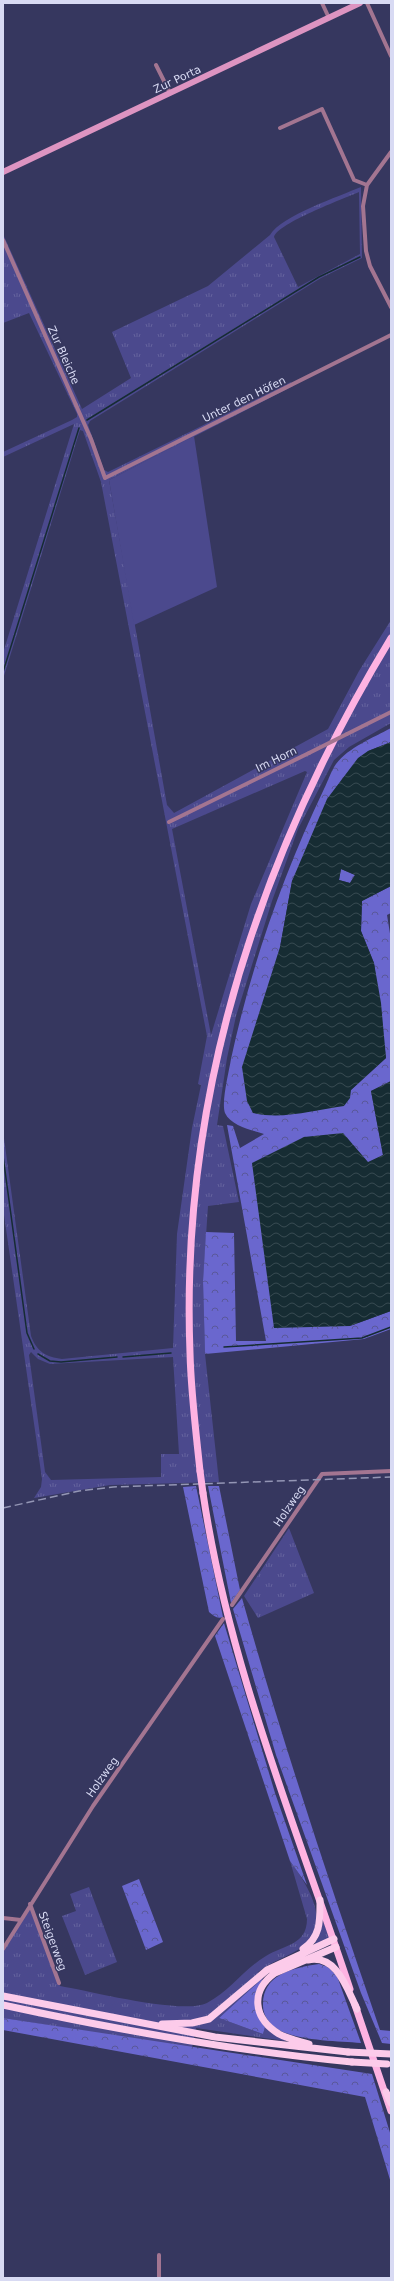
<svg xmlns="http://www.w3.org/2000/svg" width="394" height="2281" font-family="'DejaVu Sans',sans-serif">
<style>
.grass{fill:url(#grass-tufts);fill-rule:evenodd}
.forest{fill:url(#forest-crowns)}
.garden{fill:#4b498d}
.water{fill:url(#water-waves);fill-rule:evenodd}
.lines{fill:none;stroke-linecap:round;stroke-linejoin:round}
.stream{stroke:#162c33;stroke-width:1.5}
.minor{stroke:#a37591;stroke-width:4}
.secondary{stroke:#dd94c1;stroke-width:6}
.primary{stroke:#feb3e2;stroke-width:7}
.trunk{stroke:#fccbea;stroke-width:7}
.rail{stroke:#9496b5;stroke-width:1.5;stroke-dasharray:8 4;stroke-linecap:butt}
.minor-bridge{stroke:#a37591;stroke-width:4}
.primary-bridge{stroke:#feb3e2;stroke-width:7}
.trunk-bridge{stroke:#fccbea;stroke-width:7}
.labels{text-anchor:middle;stroke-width:3;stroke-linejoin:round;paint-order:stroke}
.street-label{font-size:11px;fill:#d8daf3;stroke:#36375f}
</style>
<defs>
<pattern id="grass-tufts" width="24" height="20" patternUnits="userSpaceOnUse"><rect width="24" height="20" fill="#4b498d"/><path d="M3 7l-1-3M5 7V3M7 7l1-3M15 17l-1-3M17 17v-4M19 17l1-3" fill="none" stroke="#64639e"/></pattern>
<pattern id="forest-crowns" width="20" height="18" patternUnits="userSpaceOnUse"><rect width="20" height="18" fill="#6a67ce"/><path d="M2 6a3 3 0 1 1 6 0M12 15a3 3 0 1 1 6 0" fill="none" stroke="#5a5899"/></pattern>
<pattern id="water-waves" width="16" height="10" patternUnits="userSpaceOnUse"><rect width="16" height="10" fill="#162c33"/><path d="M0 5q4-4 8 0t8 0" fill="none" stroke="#374a51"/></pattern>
</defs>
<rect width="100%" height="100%" fill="#36375f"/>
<!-- grass -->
<path class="grass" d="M361,187L362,258L321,278L90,421L88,425L104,470L108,472L291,382L293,386L109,480L167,805L174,813L328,729L359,671L391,620V723L349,747L334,760L298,829L272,901L236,1016L227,1058L217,1125L223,1126L239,1202L208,1206L203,1281L205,1354L219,1482L110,1485L34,1498L41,1487L42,1479L3,1208V1131L31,1336C37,1352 46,1357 62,1359L173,1348L177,1234L192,1128L201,1085L198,1084L207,1036L101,482L83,431L80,430L3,679V653L74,424L3,457V452L72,420L77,417V414L29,313L3,323V234L82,409L131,378L112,332L208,286L270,235C281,216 340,196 361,187ZM359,192L360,254L298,287L274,237C278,223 343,199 359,192ZM305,771L307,772L251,904L211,1035L172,829ZM31,1352L38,1359L50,1364L173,1357L179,1454H161V1477L51,1480L45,1472L29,1355Z
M289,1528L314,1593L258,1618L244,1596Z
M290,1861C306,1883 333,1923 304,1946C290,1956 272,1961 258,1972L263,1978L219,2018L263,2034L265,2027L286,2041L196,2028L192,2048L3,2018V1946L30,1904L60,1986C90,1991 182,2015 207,2003C230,1991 244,1969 266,1956C284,1945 307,1945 307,1919Z
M89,1887L117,1962L85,1975L62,1916L76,1911L70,1894Z
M323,1920L329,1938L314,1945L319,1936Z"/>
<!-- forest -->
<path class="forest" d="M391,728V742L368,751L292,881L280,947L351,1090L386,1058L374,963L361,931L362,901L391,886V913L387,915L391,940V1081L371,1091L383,1155L368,1163L350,1326L391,1311V1329L364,1339L205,1354L203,1281L206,1232L234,1233L236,1341H266L227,1125L233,1126L240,1148L264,1134C252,1130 231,1126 225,1113C221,1102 229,1072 231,1059C251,966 283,875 324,789C328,781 331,771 336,764C349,747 373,738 391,728Z
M341,869L355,875L350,883L339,880Z
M196,1486L223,1617C217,1619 214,1616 209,1612L183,1487Z
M208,1486H219L240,1590L231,1603Z
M242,1598C283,1744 331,1887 380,2030L391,2031V2044L382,2043L361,1993L276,1755L233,1609Z
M224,1623L275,1793L307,1885L290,1861L215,1636Z
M139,1879L163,1942L146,1950L122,1886Z
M319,1964L328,1967L337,1976L361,2043C338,2041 300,2041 279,2030C271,2026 263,2016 263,2006C262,1974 293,1968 319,1964Z
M263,1978C254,1995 252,2011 265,2027L263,2034L219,2018Z
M3,2018L372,2074L391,2136V2183L365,2097L3,2030Z"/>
<!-- garden -->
<path class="garden" d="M194,436L217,587L134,625L109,480Z"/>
<!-- water -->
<path class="water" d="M391,742V886L362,901L361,931L374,963L381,1003L386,1058L351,1090L350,1098L344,1106C315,1110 282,1120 253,1113L247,1101L242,1067L280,947L292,881L327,799L358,758L368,751ZM341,869L355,875L350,883L339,880Z
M391,1081V1311L350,1326L274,1328L252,1163L304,1137L343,1133L368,1162L383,1155L371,1091Z"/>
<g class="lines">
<!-- stream -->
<path class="stream" d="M87,420L319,277L360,257
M3,672L79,428
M3,1156L27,1333L34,1349
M224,1347L362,1338L391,1327
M38,1354L50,1361L61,1362L117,1357
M123,1357L171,1353"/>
<!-- minor -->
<path class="minor" d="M322,3L329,18
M367,3L391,56
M156,65L170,93
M280,128L322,109L354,180L367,185
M391,152L367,185L363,206L366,251L370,266L391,307
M3,240L91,439L105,478L391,335
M347,734L391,712
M169,822L309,753
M232,1605L322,1474L391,1471
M30,1904L59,1983
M3,1918L21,1920
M3,1949L93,1806L223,1619
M159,2255V2278"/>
<!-- secondary -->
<path class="secondary" d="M3,172L360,3"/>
<!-- primary -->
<path class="primary" d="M200,1471C196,1432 191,1393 190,1353C180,1096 259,856 391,638
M203,1493C228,1664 296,1826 350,1989
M355,2005L391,2111"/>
<!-- trunk -->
<path class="trunk" d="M303,1949C321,1937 320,1920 320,1900
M308,1960C337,1954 347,1989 357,2009
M3,1996L215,2037L348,2052
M3,2005C118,2030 234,2051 352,2062
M162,2024L192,2023L209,2019L267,1970L334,1939
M309,2044C299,2041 288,2039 279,2034C253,2018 250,1991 275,1973L336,1947
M386,2092L391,2103"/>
<!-- rail -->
<path class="rail" d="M3,1508L79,1491L113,1487L391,1477"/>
<!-- minor-bridge -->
<path class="minor-bridge" d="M309,753L347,734"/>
<!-- primary-bridge -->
<path class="primary-bridge" d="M200,1471L203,1493"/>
<!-- trunk-bridge -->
<path class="trunk-bridge" d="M348,2052L391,2054
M352,2062L387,2064"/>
</g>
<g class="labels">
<!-- street labels -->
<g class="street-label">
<text transform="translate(177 79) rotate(-25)" y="4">Zur Porta</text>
<text transform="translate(64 355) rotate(66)" y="4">Zur Bleiche</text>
<text transform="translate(244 399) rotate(-26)" y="4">Unter den Höfen</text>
<text transform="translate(276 759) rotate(-26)" y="4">Im Horn</text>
<text transform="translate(289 1506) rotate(-56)" y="4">Holzweg</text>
<text transform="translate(102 1777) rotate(-55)" y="4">Holzweg</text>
<text transform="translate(53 1941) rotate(70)" y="4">Steigerweg</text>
</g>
</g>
<!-- border -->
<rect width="394" height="2281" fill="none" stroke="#d8daf3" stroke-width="8"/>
</svg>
